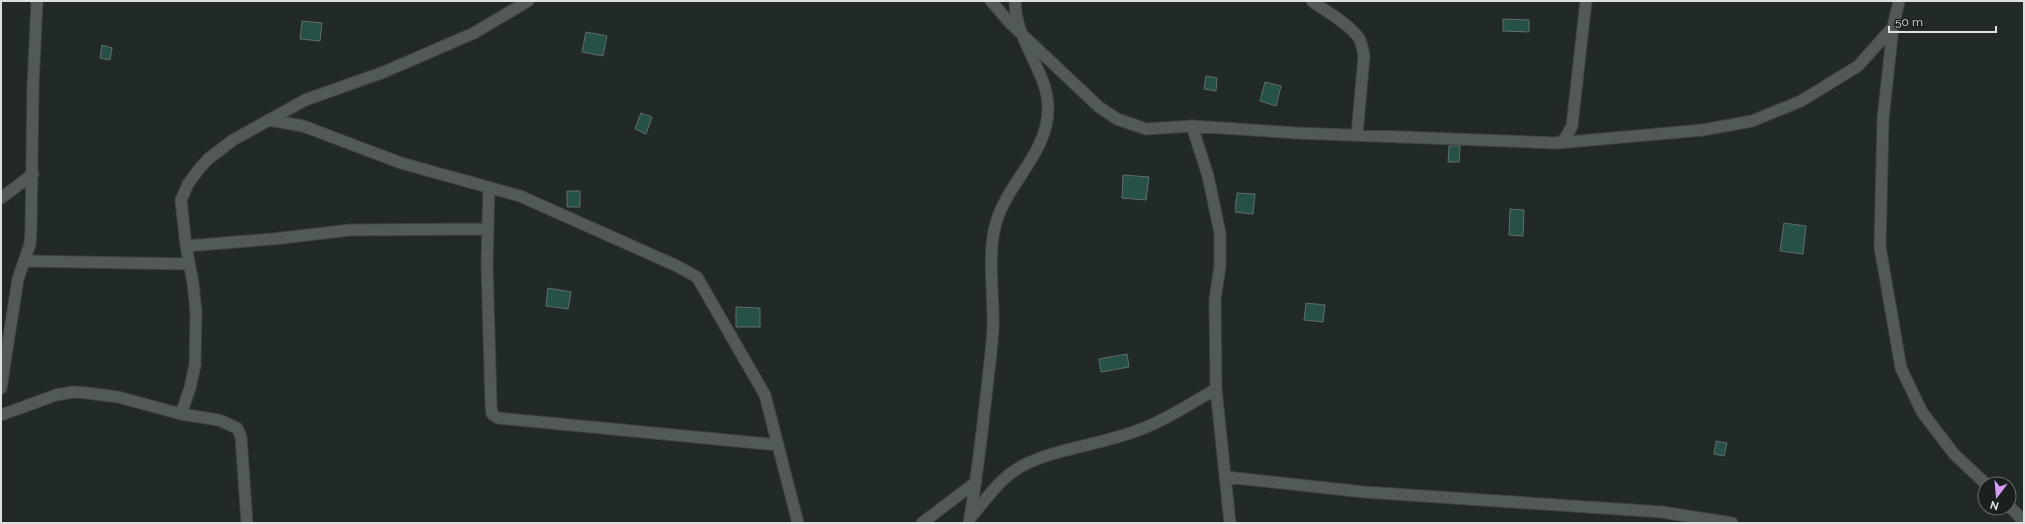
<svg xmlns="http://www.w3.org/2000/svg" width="2025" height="524" font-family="Raleway,sans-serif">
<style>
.building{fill:#265148;stroke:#636c69}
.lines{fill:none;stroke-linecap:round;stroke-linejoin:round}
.minor-casing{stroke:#3e4443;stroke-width:13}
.minor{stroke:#525a58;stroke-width:11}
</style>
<rect width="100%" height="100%" fill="#222a28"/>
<!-- building -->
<path class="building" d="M1503,19L1529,20V32L1503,31Z
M302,21L322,23L320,41L300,39Z
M586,32L607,36L603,56L582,52Z
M102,45L112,48L110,60L100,58Z
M1206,76L1217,78L1216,91L1204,89Z
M1265,82L1281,86L1276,106L1260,101Z
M641,113L652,117L646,134L635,129Z
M1449,146H1460L1459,162H1448Z
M1123,175L1149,177L1146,200L1122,198Z
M567,191H580V207H567Z
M1237,193L1255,194L1253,214L1235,212Z
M1510,209L1524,210L1523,236L1509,235Z
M1784,223L1806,226L1803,254L1780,251Z
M548,288L571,292L568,309L546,306Z
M1306,303L1325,305L1323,322L1304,320Z
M736,307L760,308V327H736Z
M1127,354L1129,367L1101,372L1099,359Z
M1716,441L1727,443L1724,456L1714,454Z"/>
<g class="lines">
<!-- minor casing -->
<g class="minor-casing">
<path id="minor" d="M991,1L1010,23L1099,107L1117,119L1146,129L1192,126L1297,133L1557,143L1703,130L1752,121L1801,101L1858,66L1893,27L1899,1
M1312,1C1327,12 1348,23 1359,38C1362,44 1363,50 1364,56L1357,135
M1893,27L1883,119L1880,247L1901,368L1922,412L1954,454L1986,484
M268,120L303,126L401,163L520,196L677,266L697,277L765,395L798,523
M1192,126L1208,176L1220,233V266L1215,299L1216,389L1230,523
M1557,143L1564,140L1572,126L1586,1
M489,187L487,263L491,405L492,414L498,418L778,445
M1,198L33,174
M186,246L273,239L350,230L488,229
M24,261L189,264
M1,388L18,279L30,244L31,230L33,86L37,1
M181,414L190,388L195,365L196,312L193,283L186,246L181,200L188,184L199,169L208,159L233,140L305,100L384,72L474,33L528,1
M1,415L56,395L73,392L87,393L118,397L181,414L219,420L237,428L241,437L247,523
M1226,477L1364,492L1662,512L1732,523
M2009,506L2024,521
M971,517C986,499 1001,477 1022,466C1057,448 1099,445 1136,431C1164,421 1190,404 1216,389
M922,523L976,482
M969,523C977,478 982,434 987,388C989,369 992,348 993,328C994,296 987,253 996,223C1007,183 1048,153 1048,109C1049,73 1015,41 1015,1"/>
</g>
<!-- minor -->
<use href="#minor" class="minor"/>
</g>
<!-- border -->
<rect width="2025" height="524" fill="none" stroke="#dde2e1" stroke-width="4"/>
<!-- north arrow -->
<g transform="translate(1997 496) rotate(196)"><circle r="19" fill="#19201e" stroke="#676e6c"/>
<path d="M0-3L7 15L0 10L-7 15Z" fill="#d79bf9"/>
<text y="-6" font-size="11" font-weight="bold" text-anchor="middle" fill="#dde2e1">N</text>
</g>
<!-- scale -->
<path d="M1889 26v6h107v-6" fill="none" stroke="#dde2e1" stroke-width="2"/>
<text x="1895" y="26" font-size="12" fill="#dde2e1" stroke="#19201e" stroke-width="3" paint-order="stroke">50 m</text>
</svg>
